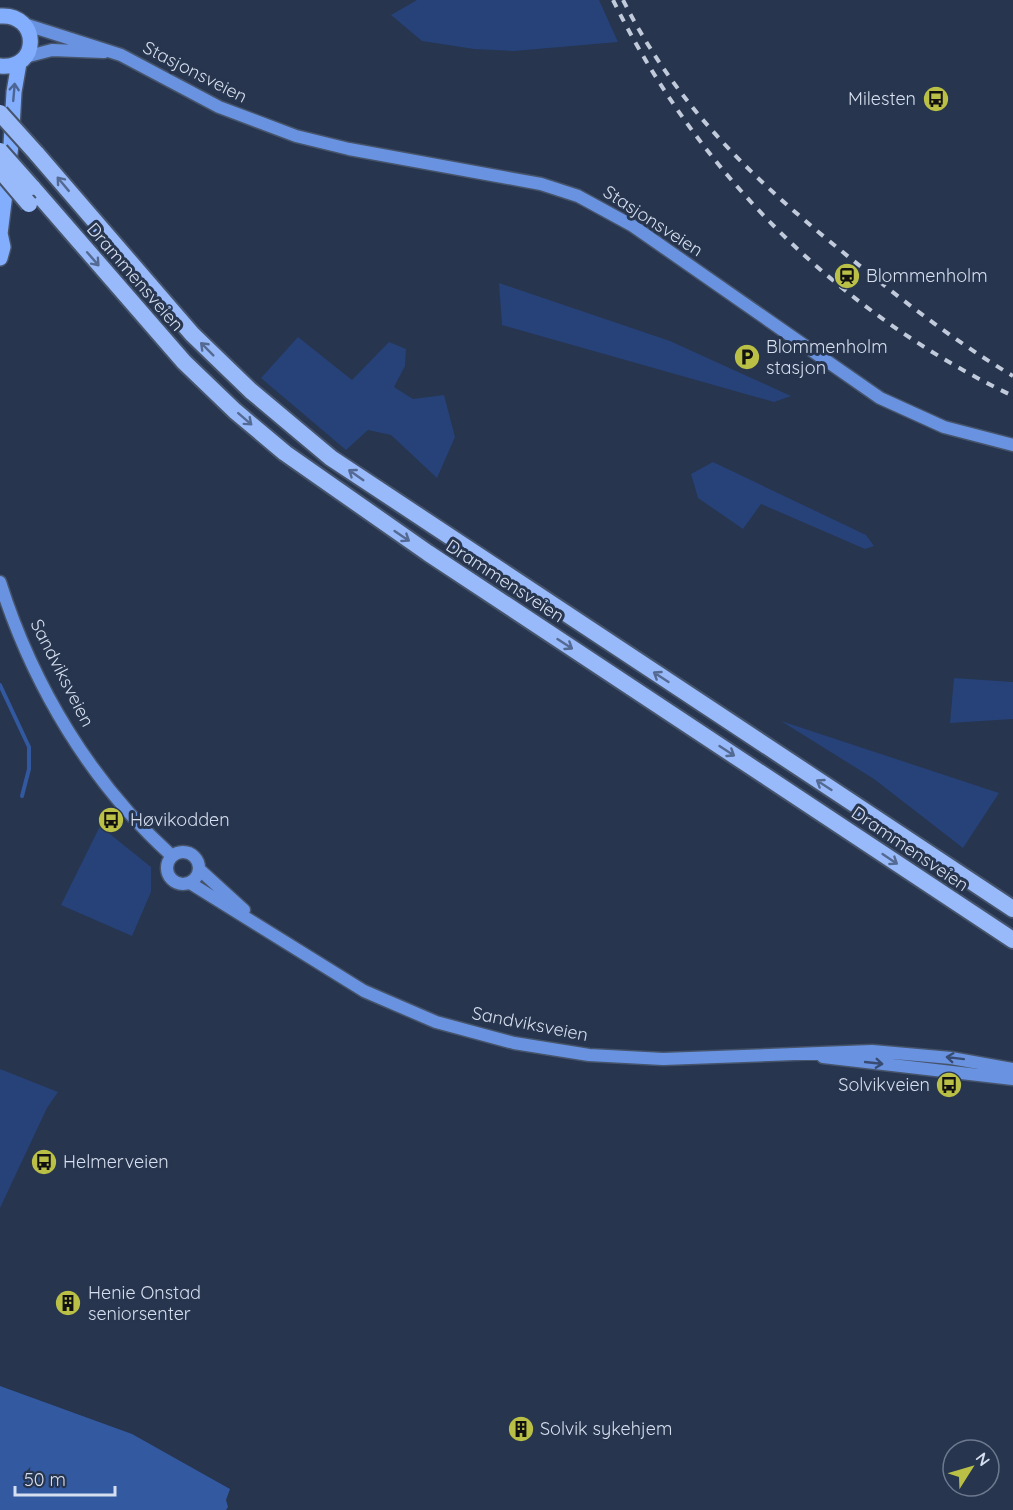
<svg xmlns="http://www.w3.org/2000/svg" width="1013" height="1510" font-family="Quicksand,sans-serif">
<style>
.green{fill:#264278}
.forest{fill:#3359a1}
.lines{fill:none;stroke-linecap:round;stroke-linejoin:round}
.stream{stroke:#32589f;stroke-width:4}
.secondary-casing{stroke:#46546b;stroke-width:15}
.primary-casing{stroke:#46546b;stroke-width:18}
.trunk-casing{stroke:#46546b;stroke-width:20}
.secondary{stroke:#6993e1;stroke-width:12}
.primary{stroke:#83aefe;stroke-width:15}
.trunk{stroke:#98bafa;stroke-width:16}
.rail{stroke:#c0cadb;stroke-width:4;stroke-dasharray:8 8;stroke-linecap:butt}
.trunk-bridge-casing{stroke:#46546b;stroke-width:20;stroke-linecap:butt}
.trunk-bridge{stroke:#98bafa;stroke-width:16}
.oneway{stroke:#4c6594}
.oneway2{stroke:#546a93}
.oneway3{stroke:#384c73}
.labels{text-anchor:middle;stroke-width:6;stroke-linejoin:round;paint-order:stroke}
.street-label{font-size:18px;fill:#d6dfef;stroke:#27354e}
.poi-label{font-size:18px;fill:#d6dfef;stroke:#27354e;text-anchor:start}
</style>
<rect width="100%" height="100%" fill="#27354e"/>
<!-- green -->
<path class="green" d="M417,0H599L618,42L514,51L474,49L422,41L391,15Z
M499,283L670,341L791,396L774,402L502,325Z
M298,337L352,380L389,342L406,349L405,366L394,387L413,399L444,395L455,437L437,478L391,435L368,430L346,450L261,378Z
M713,462L866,535L874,546L865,549L761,504L743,529L698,498L691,474Z
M954,678L1013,682V719L950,723Z
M781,721L999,793L963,848L874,779Z
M100,826L151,867V892L132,936L61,905Z
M0,1069L58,1092L47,1108L0,1208Z"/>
<!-- forest -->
<path class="forest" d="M0,1386L132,1434L230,1489L226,1500L228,1507L226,1510H0Z"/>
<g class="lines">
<!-- stream -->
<path class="stream" d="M0,685L29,747V769L22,796"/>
<!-- secondary casing -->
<g class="secondary-casing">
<path id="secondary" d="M24,24L121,55L219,107L296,136L349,149L541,184L578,196L633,226L880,398L944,427L1013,445
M25,57L52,50L104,52
M0,582C33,686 91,783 172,856
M167 868a16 16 0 1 1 32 0a16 16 0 1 1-32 0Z
M200,870L244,910
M190,883L364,991L436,1022L514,1043L589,1055L663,1059L872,1051L951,1058L1013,1069
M823,1057L1013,1079"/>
</g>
<!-- primary casing -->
<g class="primary-casing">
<path id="primary" d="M0,16C40,13 41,70 0,66
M0,233L3,247L0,258
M0,234L11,145L14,92L19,63"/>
</g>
<!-- trunk casing -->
<g class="trunk-casing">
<path id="trunk" d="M36,153L192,334L251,391L331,458L1013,909
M32,187L184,362L235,411L285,453L428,553L1013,940"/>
</g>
<!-- secondary -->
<use href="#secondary" class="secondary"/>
<!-- primary -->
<use href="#primary" class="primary"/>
<!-- trunk -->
<use href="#trunk" class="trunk"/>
<!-- rail -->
<path class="rail" d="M613,0C698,173 839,313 1013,396
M623,0C681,115 766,191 865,270C912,308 961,345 1013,376"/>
<!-- trunk-bridge casing -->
<g class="trunk-bridge-casing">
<path id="trunk-bridge" d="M0,113L36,153
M0,151L32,187
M0,170L29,204"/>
</g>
<!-- trunk-bridge -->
<use href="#trunk-bridge" class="trunk-bridge"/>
</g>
<!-- one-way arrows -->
<defs><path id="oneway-shaft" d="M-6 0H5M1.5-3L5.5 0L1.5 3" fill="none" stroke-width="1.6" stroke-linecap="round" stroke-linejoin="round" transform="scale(1.5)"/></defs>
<use class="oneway" href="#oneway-shaft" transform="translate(14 92) rotate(-85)"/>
<g class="oneway2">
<use href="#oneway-shaft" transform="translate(63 184) rotate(-130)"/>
<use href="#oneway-shaft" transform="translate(93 259) rotate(49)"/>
<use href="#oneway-shaft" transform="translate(207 349) rotate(-135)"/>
<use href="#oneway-shaft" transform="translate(245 419) rotate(41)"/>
<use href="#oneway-shaft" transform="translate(356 475) rotate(-145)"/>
<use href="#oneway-shaft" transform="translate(402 536) rotate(34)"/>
<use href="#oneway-shaft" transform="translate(565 644) rotate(33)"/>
<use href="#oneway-shaft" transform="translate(661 677) rotate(-147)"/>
<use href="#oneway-shaft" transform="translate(727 751) rotate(33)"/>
<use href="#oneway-shaft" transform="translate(824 785) rotate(-147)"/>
<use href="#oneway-shaft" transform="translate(890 859) rotate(34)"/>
</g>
<g class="oneway3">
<use href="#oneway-shaft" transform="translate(955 1058) rotate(-173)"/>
<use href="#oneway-shaft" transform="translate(874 1063) rotate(6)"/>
</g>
<!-- icons -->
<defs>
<g id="bus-disc" transform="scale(1.35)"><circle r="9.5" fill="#bac045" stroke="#27354e"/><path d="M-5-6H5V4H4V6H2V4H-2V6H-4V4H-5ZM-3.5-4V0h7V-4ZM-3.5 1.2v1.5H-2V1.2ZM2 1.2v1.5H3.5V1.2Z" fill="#111"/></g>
<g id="station-disc" transform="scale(1.35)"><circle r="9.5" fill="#bac045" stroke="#27354e"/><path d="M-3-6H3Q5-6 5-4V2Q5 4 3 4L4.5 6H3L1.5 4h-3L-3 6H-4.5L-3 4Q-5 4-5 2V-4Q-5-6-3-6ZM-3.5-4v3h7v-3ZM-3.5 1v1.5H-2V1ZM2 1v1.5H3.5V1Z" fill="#111"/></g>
<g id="parking-disc" transform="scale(1.35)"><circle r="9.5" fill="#bac045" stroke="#27354e"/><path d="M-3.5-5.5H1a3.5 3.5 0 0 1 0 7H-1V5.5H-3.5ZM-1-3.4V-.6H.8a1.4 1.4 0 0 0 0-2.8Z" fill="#111"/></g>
<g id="building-disc" transform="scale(1.35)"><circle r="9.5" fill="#bac045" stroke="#27354e"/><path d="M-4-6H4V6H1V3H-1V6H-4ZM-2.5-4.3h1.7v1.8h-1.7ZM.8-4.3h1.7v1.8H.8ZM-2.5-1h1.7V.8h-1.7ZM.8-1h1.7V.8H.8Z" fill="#111"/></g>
</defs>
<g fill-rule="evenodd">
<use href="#bus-disc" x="936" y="99"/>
<use href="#station-disc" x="847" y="276"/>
<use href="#parking-disc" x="747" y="357"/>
<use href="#bus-disc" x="111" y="820"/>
<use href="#bus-disc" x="949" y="1085"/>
<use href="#bus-disc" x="44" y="1162"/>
<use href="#building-disc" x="68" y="1303"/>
<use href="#building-disc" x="521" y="1429"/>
</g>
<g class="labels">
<!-- street labels -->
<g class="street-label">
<text transform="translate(195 72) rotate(27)" y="6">Stasjonsveien</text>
<text transform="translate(653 221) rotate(33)" y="6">Stasjonsveien</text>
<text transform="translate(135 277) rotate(49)" y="6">Drammensveien</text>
<text transform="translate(505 581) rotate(33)" y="6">Drammensveien</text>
<text transform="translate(62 673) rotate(63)" y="6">Sandviksveien</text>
<text transform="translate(910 849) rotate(34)" y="6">Drammensveien</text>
<text transform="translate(530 1024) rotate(11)" y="6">Sandviksveien</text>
</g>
<!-- poi labels -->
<g class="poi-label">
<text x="916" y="105" text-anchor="end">Milesten</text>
<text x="866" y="282">Blommenholm</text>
<text x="766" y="353">Blommenholm<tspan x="766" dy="21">stasjon</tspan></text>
<text x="130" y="826">Høvikodden</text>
<text x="930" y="1091" text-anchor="end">Solvikveien</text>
<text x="63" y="1168">Helmerveien</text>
<text x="88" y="1299">Henie Onstad<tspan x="88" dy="21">seniorsenter</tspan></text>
<text x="540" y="1435">Solvik sykehjem</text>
</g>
</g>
<!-- north arrow -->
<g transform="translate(971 1468) rotate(53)"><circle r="28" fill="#27354e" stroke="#6d798e" stroke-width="1.5"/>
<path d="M0-4.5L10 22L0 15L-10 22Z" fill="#bac045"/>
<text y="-9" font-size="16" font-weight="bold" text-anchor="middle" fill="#d6dfef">N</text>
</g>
<!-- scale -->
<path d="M15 1486v9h100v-9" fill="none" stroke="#d6dfef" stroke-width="3"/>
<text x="24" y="1486" font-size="18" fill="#d6dfef" stroke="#27354e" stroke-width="4.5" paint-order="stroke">50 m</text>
</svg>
